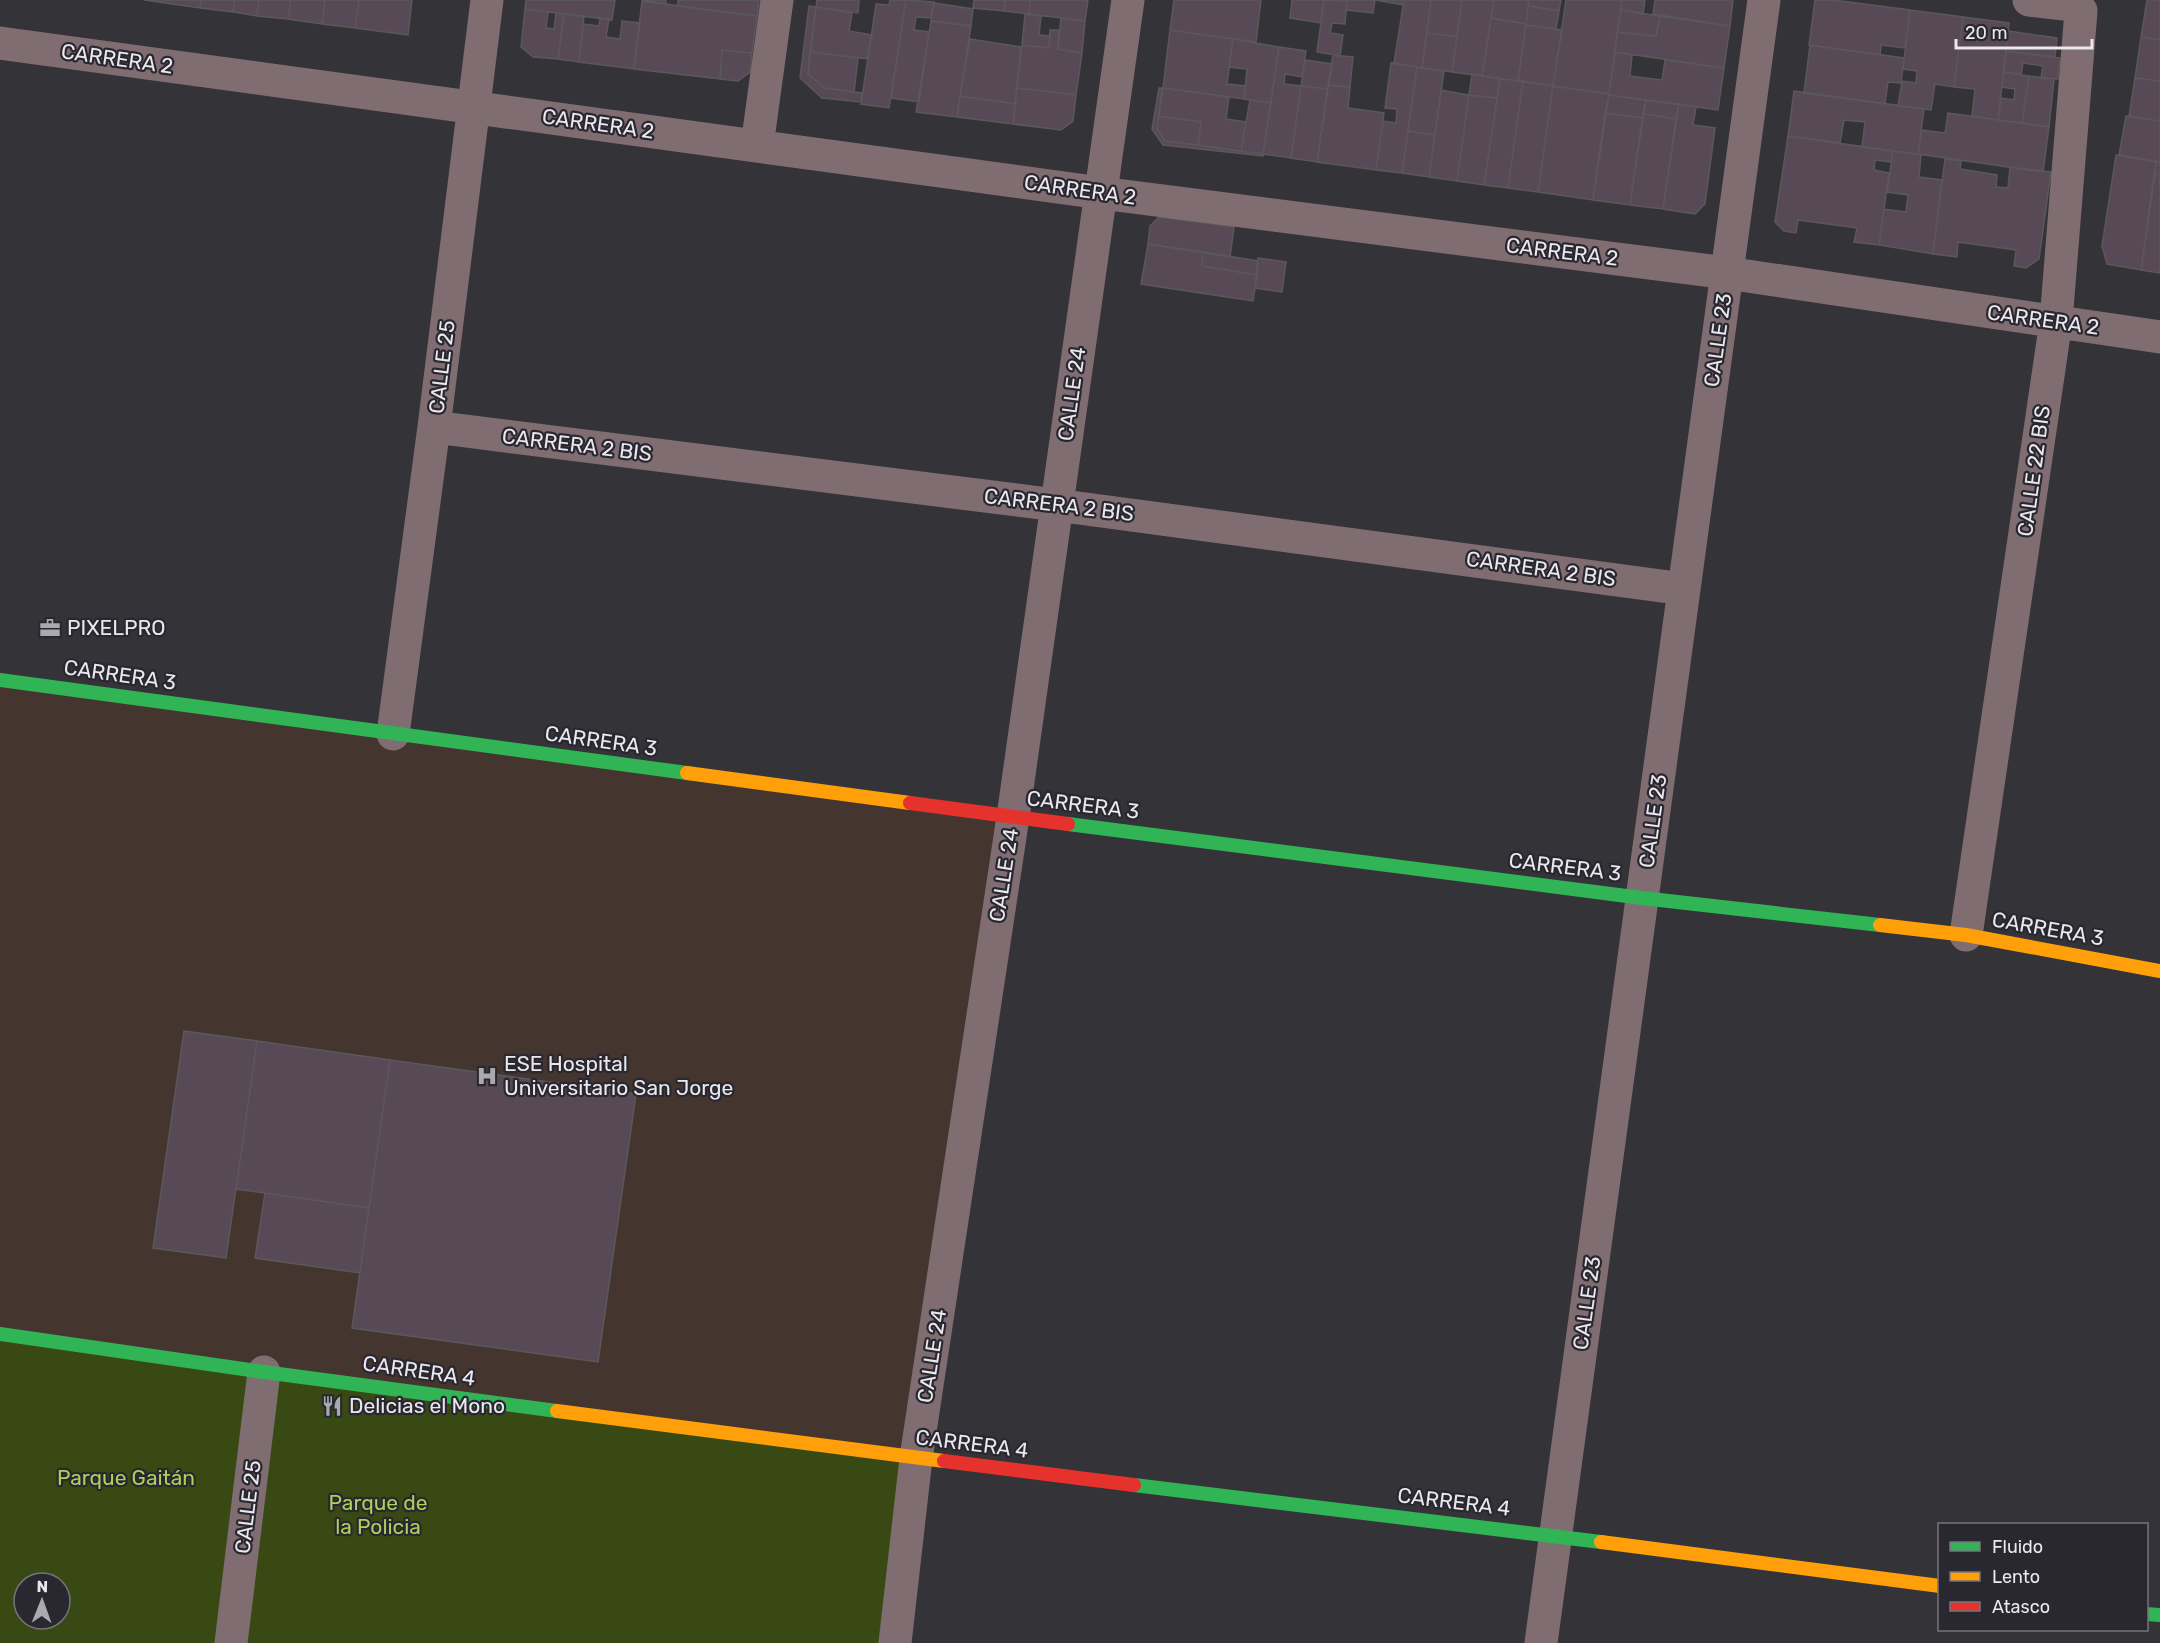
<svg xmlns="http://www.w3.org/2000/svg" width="2160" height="1643" font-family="Rubik,sans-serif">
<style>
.medical{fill:#45352f}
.green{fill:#394914;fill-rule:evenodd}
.building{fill:#574a56;stroke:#5b585b;stroke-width:1.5}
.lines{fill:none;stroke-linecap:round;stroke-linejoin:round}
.street{stroke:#806d72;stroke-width:33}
.fast{stroke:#30b455;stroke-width:14}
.slow{stroke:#ff9f0a;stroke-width:14}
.jam{stroke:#e5322d;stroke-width:14}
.labels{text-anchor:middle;stroke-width:4.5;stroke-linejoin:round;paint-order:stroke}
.street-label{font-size:21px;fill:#eae8ee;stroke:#29272f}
.poi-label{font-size:21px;fill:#eae8ee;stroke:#29272f;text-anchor:start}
.park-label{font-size:21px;fill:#aad25a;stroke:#29272f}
</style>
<rect width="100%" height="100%" fill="#343337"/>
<!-- medical -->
<path class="medical" d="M0,680L1013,817L916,1458L0,1334Z"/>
<!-- green -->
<path class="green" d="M0,1334L916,1458L895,1643H0ZM24,1583H60V1619H24Z"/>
<!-- building -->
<path class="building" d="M144,0H201L200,8Z
M201,0H235L233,12L200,8Z
M235,0H259L257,16L233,12Z
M259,0H291L288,19L257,16Z
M291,0H325L322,24L288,19Z
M325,0H359L355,28L322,24Z
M359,0H412L408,35L355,28Z
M526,0H615L612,20L525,9Z
M642,0H666V4Z
M678,0H759L757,16L678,6Z
M817,0H859L858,13L816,7Z
M890,0H906L889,108L861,104L876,4L889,5Z
M906,0L934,2L931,18L916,17L914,30L929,32L919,102L891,98Z
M974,0H1005L1004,11L973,8Z
M1005,0H1030L1029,14L1004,11Z
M1030,0H1088L1085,21L1029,14Z
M1174,0H1261L1256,42L1170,30Z
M1292,0H1324L1321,23L1290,18Z
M1324,0L1347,1L1345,24L1332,23L1330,33L1343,35L1340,56L1317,52Z
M1347,0H1375L1373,13L1346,10Z
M1375,0H1404L1403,5Z
M1404,0H1431L1422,68L1394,63Z
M1431,0H1462L1457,37L1427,33Z
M1462,0H1494L1482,76L1452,72Z
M1494,0H1529L1526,24L1491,18Z
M1529,0H1561L1559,11L1528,6Z
M1566,0H1622L1609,94L1553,86Z
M1622,0H1645L1643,14L1621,10Z
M1655,0H1733L1730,26L1653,14Z
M1815,0H1833L1910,10L1905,48L1881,45L1880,55L1809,45Z
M2147,0H2160V40L2141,37Z
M642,1L757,16L752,53L722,50L720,79L634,69Z
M934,3L973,9L971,26L931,21Z
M809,6L816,7L808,74L825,88L862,93L861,102L822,98L800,78Z
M1528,6L1559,11L1556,29L1526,25Z
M816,7L852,13L849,31L872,35L867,59L810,52Z
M525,9L548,12L546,28L554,29L556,13L564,14L558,59L533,57L521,47Z
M1621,10L1660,16L1656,36L1617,32Z
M1910,10L1963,17L1954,87L1935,84L1931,110L1898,106L1902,81L1916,83L1917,71L1903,69Z
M564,14L584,16L579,62L558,59Z
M1025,14L1041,16L1039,35L1050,36L1049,48L1022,45Z
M1660,16L1730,26L1724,68L1615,52L1617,32L1656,36Z
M1963,17L2009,23L1998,120L1972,116L1975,89L1954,87Z
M600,18L609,19L606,37L620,39L622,21L640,23L634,69L579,62L583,24L599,26Z
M1061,18L1085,21L1082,53L1058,49Z
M1491,18L1526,24L1518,81L1482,76Z
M931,21L971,26L957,117L916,112Z
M1526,25L1562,30L1553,86L1518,81Z
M1050,30H1059L1058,49L1082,53L1076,95L1017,88L1022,45L1049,48Z
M1170,30L1233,39L1227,84L1245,86L1244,99L1163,88Z
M2008,31L2057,38L2055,57L2006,51Z
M1427,33L1457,37L1452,72L1422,68Z
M2141,37L2160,40V81L2135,78Z
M970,39L1021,47L1015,104L960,96Z
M1233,39L1279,47L1271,103L1244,99L1247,69L1229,67Z
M1810,45L1904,58L1901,83L1888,82L1885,104L1804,93Z
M1279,47L1306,51L1302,77L1285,74L1284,84L1301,86L1291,158L1263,154Z
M722,50L752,53L750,72L738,81L720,79Z
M2006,51L2060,58L2058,79L2041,78L2043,66L2023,63L2021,75L2004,72Z
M810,52L858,58L854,92L825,88L808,74Z
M1615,52L1632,55L1630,76L1662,80L1665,60L1724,68L1718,110L1609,95Z
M1333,55L1353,57L1350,87L1328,85Z
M1305,60L1332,64L1328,89L1301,86Z
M1391,63L1417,67L1402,173L1376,170L1383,121L1396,123L1397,109L1385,108Z
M1417,67L1444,71L1435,135L1408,131Z
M2004,72L2029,76L2022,123L1998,120L2001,98L2014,100L2015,89L2002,87Z
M1472,74L1500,79L1497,98L1469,95Z
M2029,76L2054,79L2049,127L2022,123Z
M2135,78L2160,81V121L2129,116Z
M1500,79L1523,81L1508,188L1484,185Z
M1523,81L1553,86L1538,192L1508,188Z
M1328,85L1350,87L1348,108L1384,113L1376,170L1317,162Z
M1301,86L1328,89L1317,162L1291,158Z
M1553,86L1609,94L1593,200L1538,192Z
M1017,88L1076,95L1073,121L1061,130L1013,124Z
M1159,88H1163L1162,90L1157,128L1165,141L1263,154V156L1163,145L1152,129Z
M1163,88L1229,97L1226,119L1246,122L1241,151L1198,145L1201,122L1159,116Z
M1441,90L1469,95L1457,181L1429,177Z
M1794,91L1924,109L1918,154L1862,147L1865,122L1844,120L1840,143L1788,136Z
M1469,95L1497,98L1484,185L1457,181Z
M1609,95L1646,100L1643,118L1605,113Z
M960,96L1015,104L1013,124L957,117Z
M1250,100L1271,103L1263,154L1241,151Z
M1646,100L1679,104L1676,119L1643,114Z
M1679,104L1696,107L1693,125L1715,128L1705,204L1695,214L1663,209Z
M1605,113L1643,118L1630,205L1593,200Z
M1948,113L2049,127L2043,172L1918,154L1922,130L1945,133Z
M1643,114L1676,119L1663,209L1630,205Z
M1159,116L1201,122L1198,145L1165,141L1157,128Z
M2126,116L2160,121V162L2119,155Z
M1408,131L1435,135L1429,177L1402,173Z
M1788,136L1893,151L1891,162L1875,160L1874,170L1889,173L1879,245L1854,242L1857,228L1798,220L1796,233L1784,231L1775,222Z
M1893,151L1921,155L1919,177L1942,180L1933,254L1879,245L1884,209L1906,212L1908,195L1887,192Z
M2116,155L2156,162L2141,270L2107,264L2102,246Z
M1945,159L1961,161L1960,169L1997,175L1996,187L2008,188L2010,167L2051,172L2039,259L2026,268L2014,266L2016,250L1958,242L1957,257L1933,254Z
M2156,162H2160V174H2155Z
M2155,174H2160V273L2141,270Z
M1159,217L1234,227L1230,257L1148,244L1150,226Z
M1148,244L1203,252L1202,266L1257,275L1253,301L1141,284Z
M1203,252L1258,261L1257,275L1202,266Z
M1258,258L1286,262L1282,292L1255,288Z
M184,1031L257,1041L226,1258L153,1248Z
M257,1041L390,1060L369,1208L236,1189Z
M390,1060L636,1094L598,1362L352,1328Z
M265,1193L369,1208L360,1273L255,1258Z"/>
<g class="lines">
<!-- street -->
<path class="street" d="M0,43L1101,193L1727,273L2160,337
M757,146L777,0
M434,427L1056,505L1684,589
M393,734L434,427L487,0
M1966,935L2056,321L2081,11L2073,5L2029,0
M231,1643L264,1372
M895,1643L916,1458L1013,817L1128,0
M1541,1643L1764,0"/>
<!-- fast -->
<path class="fast" d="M0,680L687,773
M1068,824L1642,898L1880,925
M0,1334L264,1372L557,1411
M1134,1485L1601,1542
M2146,1614L2160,1615"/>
<!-- slow -->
<path class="slow" d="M687,773L910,803
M1880,925L1966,935L2160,971
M557,1411L944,1461
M1601,1542L1940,1586"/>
<!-- jam -->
<path class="jam" d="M910,803L1068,824
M944,1461L1134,1485"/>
</g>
<!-- icons -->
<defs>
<g id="office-bare" transform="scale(1.62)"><path d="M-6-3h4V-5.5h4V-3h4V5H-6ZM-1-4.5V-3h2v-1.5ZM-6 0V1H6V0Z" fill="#aaa9ae" stroke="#29272f" stroke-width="2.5" paint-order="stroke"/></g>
<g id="hospital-bare" transform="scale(1.62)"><path d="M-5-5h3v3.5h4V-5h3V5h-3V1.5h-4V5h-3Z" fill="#aaa9ae" stroke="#29272f" stroke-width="2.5" paint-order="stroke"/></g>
<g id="restaurant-bare" transform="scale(1.62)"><path d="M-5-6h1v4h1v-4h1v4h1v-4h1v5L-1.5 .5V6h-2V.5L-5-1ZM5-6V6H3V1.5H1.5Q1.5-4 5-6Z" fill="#aaa9ae" stroke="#29272f" stroke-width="2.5" paint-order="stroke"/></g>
</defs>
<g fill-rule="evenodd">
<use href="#office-bare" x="50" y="628"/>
<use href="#hospital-bare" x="487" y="1076"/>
<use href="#restaurant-bare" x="332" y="1406"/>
</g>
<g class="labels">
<!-- street labels -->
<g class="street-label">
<text transform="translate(117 59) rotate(8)" y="7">CARRERA 2</text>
<text transform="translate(598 124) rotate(8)" y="7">CARRERA 2</text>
<text transform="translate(1080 190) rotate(8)" y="7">CARRERA 2</text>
<text transform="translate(1562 252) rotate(7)" y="7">CARRERA 2</text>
<text transform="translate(2043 320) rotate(8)" y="7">CARRERA 2</text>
<text transform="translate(1718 340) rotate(-82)" y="7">CALLE 23</text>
<text transform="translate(442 367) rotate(-83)" y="7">CALLE 25</text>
<text transform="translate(1072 394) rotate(-82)" y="7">CALLE 24</text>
<text transform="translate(577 445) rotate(7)" y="7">CARRERA 2 BIS</text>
<text transform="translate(2034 471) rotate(-82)" y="7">CALLE 22 BIS</text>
<text transform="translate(1059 505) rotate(7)" y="7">CARRERA 2 BIS</text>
<text transform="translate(1541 569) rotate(8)" y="7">CARRERA 2 BIS</text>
<text transform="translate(120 675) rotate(8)" y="7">CARRERA 3</text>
<text transform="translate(601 741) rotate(8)" y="7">CARRERA 3</text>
<text transform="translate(1083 805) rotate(7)" y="7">CARRERA 3</text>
<text transform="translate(1653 821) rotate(-82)" y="7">CALLE 23</text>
<text transform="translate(1565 867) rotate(7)" y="7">CARRERA 3</text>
<text transform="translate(1004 875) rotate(-81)" y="7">CALLE 24</text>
<text transform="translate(2048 929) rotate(10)" y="7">CARRERA 3</text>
<text transform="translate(1587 1303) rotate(-82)" y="7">CALLE 23</text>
<text transform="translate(932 1356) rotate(-81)" y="7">CALLE 24</text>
<text transform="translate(419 1371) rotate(8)" y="7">CARRERA 4</text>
<text transform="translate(972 1444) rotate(7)" y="7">CARRERA 4</text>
<text transform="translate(1454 1502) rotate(7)" y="7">CARRERA 4</text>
<text transform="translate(248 1507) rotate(-83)" y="7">CALLE 25</text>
</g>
<!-- poi labels -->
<g class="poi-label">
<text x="67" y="635">PIXELPRO</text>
<text x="504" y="1071">ESE Hospital<tspan x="504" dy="24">Universitario San Jorge</tspan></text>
<text x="349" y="1413">Delicias el Mono</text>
</g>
<!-- park labels -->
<g class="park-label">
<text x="126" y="1485">Parque Gaitán</text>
<text x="378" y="1510">Parque de<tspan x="378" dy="24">la Policia</tspan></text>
</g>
</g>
<!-- legend -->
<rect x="1938" y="1523" width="210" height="108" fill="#29272f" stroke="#76747b" stroke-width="1.5"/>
<rect x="1950" y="1542" width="30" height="9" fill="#30b455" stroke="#76747b" stroke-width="1.5"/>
<text x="1992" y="1553" font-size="18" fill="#eae8ee">Fluido</text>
<rect x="1950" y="1572" width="30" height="9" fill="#ff9f0a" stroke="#76747b" stroke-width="1.5"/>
<text x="1992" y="1583" font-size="18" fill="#eae8ee">Lento</text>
<rect x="1950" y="1602" width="30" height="9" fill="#e5322d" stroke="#76747b" stroke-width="1.5"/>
<text x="1992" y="1613" font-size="18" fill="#eae8ee">Atasco</text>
<!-- north arrow -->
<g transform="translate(42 1601) rotate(1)"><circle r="28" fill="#29272f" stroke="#76747b" stroke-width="1.5"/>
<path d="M0-4.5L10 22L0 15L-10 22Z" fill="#aaa9ae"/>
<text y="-9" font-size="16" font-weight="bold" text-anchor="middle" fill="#eae8ee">N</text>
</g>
<!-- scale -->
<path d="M1956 39v9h136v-9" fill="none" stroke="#eae8ee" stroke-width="3"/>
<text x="1965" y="39" font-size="18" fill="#eae8ee" stroke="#29272f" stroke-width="4.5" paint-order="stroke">20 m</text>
</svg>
